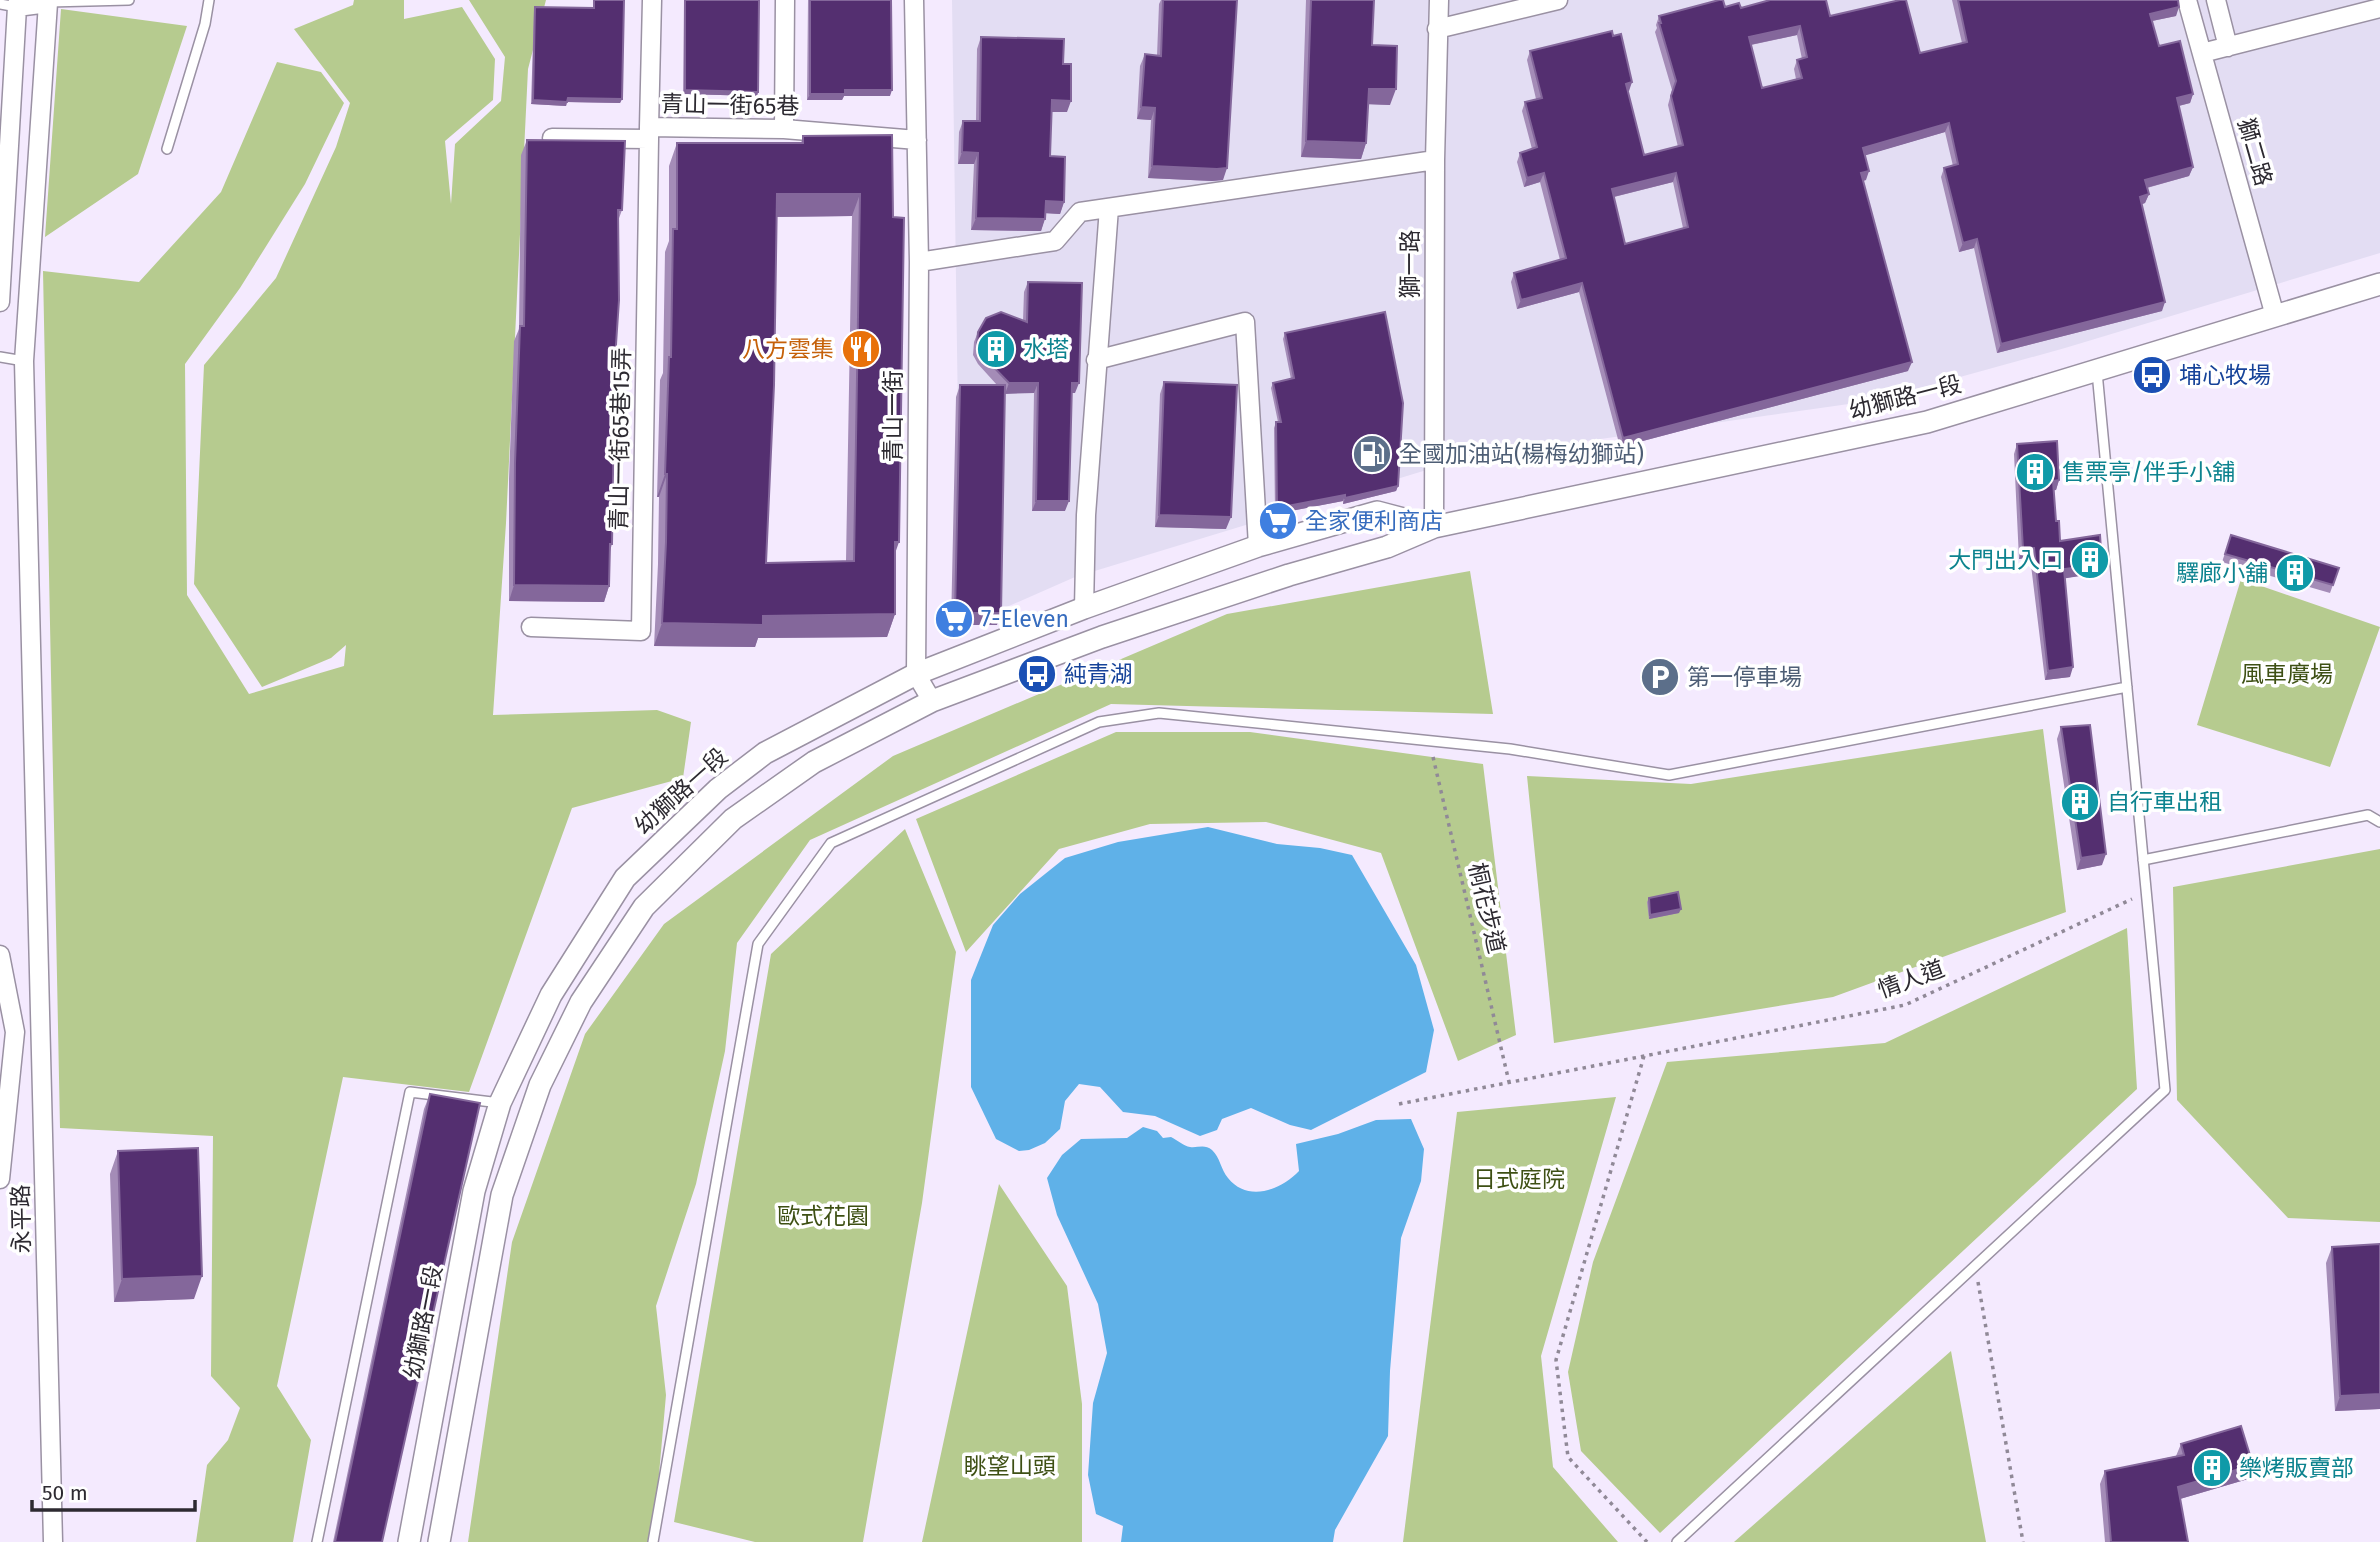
<svg xmlns="http://www.w3.org/2000/svg" width="2380" height="1542" font-family="'Fira Sans','Noto Sans TC',sans-serif">
<style>
.industrial{fill:#e3ddf3}
.green{fill:#b6cb8f}
.water{fill:#5fb1e8}
.lines{fill:none;stroke-linecap:round;stroke-linejoin:round}
.service-casing{stroke:#9a91a3;stroke-width:12}
.minor-casing{stroke:#9a91a3;stroke-width:21}
.tertiary-casing{stroke:#9a91a3;stroke-width:24}
.path{stroke:#908997;stroke-width:3.5;stroke-dasharray:3.5 5;stroke-linecap:butt}
.service{stroke:#fff;stroke-width:9}
.minor{stroke:#fff;stroke-width:18}
.tertiary{stroke:#fff;stroke-width:21}
.wall{fill:#a48cb7;fill-rule:evenodd}
.shaded-wall{fill:#84679b}
.building{fill:#542f70;stroke:#84679b;stroke-width:2;fill-rule:evenodd}
.labels{text-anchor:middle;stroke-width:7;stroke-linejoin:round;paint-order:stroke}
.street-label{font-size:23px;fill:#2d2a31;stroke:#fff}
.food-label{font-size:23px;fill:#c56008;stroke:#fff;text-anchor:end}
.culture-label{font-size:23px;fill:#0d838f;stroke:#fff;text-anchor:start}
.transit-label{font-size:23px;fill:#164399;stroke:#fff;text-anchor:start}
.service-label{font-size:23px;fill:#4e5e75;stroke:#fff;text-anchor:start}
.shop-label{font-size:23px;fill:#366cbe;stroke:#fff;text-anchor:start}
.park-label{font-size:23px;fill:#3e5014;stroke:#fff}
</style>
<rect width="100%" height="100%" fill="#f4eafe"/>
<!-- industrial -->
<path class="industrial" d="M952,0H2380V253L2065,348L1877,400L1466,458L1075,577L961,627Z"/>
<!-- green -->
<path class="green" d="M354,0H404V19L462,7L495,59L493,100L445,141L451,204L455,144L501,101L505,57L469,0H546L528,69L506,523L493,715L657,710L691,722L683,778L572,808L469,1092L343,1077L277,1386L311,1440L293,1542H196L207,1465L228,1440L240,1408L211,1376L213,1136L60,1128L43,271L139,282L221,192L277,62L321,72L344,103L305,184L240,288L185,364L187,595L249,694L344,666L346,645L331,658L262,687L194,584L204,365L276,278L336,147L350,103L294,29L353,5Z
M61,9L187,26L138,174L45,237Z
M1470,571L1493,714L1111,704L810,840L737,943L725,1051L696,1184L656,1306L666,1395L653,1542H468L512,1242L585,1034L664,924L893,756L1227,614Z
M2241,579L2380,627L2330,767L2197,725Z
M2043,729L2066,912L1833,997L1554,1043L1527,776L1691,784Z
M1116,732H1250L1483,764L1516,1035L1458,1061L1381,853L1266,822L1150,824L1059,849L966,952L916,819Z
M905,829L956,952L922,1203L863,1542H755L674,1522L771,954Z
M2380,849V1222L2288,1218L2177,1100L2173,887Z
M2127,928L2137,1089L1660,1533L1581,1451L1568,1372L1593,1262L1667,1062L1885,1043Z
M1616,1097L1541,1356L1553,1467L1618,1542H1403L1457,1112Z
M999,1184L1067,1286L1082,1404V1542H922Z
M1951,1351L1986,1542H1734Z"/>
<!-- water -->
<path class="water" d="M1208,827L1277,844L1320,848L1352,855L1416,965L1434,1030L1426,1072L1311,1130L1290,1125L1251,1108L1222,1119L1217,1130L1200,1136L1155,1116L1123,1112L1100,1087L1079,1084L1065,1101L1060,1129L1045,1143L1029,1150L1019,1151L996,1139L971,1087V980L993,925L1020,894L1065,858L1118,842Z
M1411,1119L1424,1149L1421,1181L1401,1238L1390,1371L1388,1436L1335,1530L1333,1542H1121L1123,1526L1096,1514L1088,1475L1093,1403L1107,1353L1098,1304L1057,1215L1047,1178L1062,1155L1081,1139L1127,1138L1143,1127L1157,1131L1163,1138L1171,1137C1177,1140 1184,1146 1190,1147C1198,1148 1205,1144 1212,1150C1220,1157 1221,1170 1228,1178C1248,1203 1281,1190 1299,1171L1296,1144L1338,1134L1376,1120Z"/>
<g class="lines">
<!-- service casing -->
<g class="service-casing">
<path id="service" d="M49,2L129,0
M0,4L17,7
M167,149L205,24L209,0
M0,357L24,361
M2143,860L2368,815L2380,822
M317,1542L410,1092L500,1103
M653,1542L758,944L831,843L1099,722L1159,713L1510,749L1669,775L2127,687
M1677,1542L2165,1090L2097,372"/>
</g>
<!-- minor casing -->
<g class="minor-casing">
<path id="minor" d="M18,0L17,7L48,3L24,361L53,1542
M914,0L919,262L916,674L932,701
M2187,0L2275,316
M2216,0L2228,47
M1437,29L1558,0
M2202,53L2380,8
M649,127L652,0
M784,129L785,0
M552,138L649,139V127L784,129L917,140
M919,262L1055,241L1080,212L1435,160
M0,302L17,7
M1096,360L1245,322L1258,546
M1434,527L1435,160L1439,0
M1084,608L1086,515L1109,208
M531,627L641,631L649,139
M0,955L15,1032L0,1179"/>
</g>
<!-- tertiary casing -->
<g class="tertiary-casing">
<path id="tertiary" d="M409,1542L474,1191L500,1103L551,995L625,878L718,789L765,753L916,674L1084,608L1258,546L1377,512L1434,527
M439,1542L502,1195L540,1085L581,1002L644,907L733,819L814,762L932,701L1102,637L1289,575L1387,547L1434,527L1927,422L2380,284"/>
</g>
<!-- path -->
<path class="path" d="M1433,757L1509,1082
M1644,1056L1556,1360L1568,1457L1647,1542
M1399,1104L1905,1005L2132,899
M1978,1282L2023,1542"/>
<!-- service -->
<use href="#service" class="service"/>
<!-- minor -->
<use href="#minor" class="minor"/>
<!-- tertiary -->
<use href="#tertiary" class="tertiary"/>
</g>
<!-- wall -->
<path class="wall" d="M593,0H624L622,99L620,103L567,102L566,106L531,104L534,10L535,7L593,8Z
M684,0H759L758,92L757,96L683,94Z
M808,0H891L890,96H844L842,100H807Z
M1161,0H1237L1223,180L1212,181L1148,178L1151,120L1137,119L1140,66L1145,54L1157,56L1159,4Z
M1306,0H1374L1372,45L1390,105L1368,104L1366,143L1361,159L1301,157Z
M1952,0H2178L2176,16L2152,21L2159,46L2193,94L2190,103L2179,106L2193,167L2189,176L2147,188L2149,194L2145,203L2142,204L2162,311L1997,353L1974,248L1959,252L1941,177L1944,168L1953,166L1945,132L1865,155L1866,180L1863,181L1908,371L1620,447L1579,292L1517,309L1511,282L1514,273L1560,260L1540,182L1524,187L1517,162L1520,153L1532,149L1522,111L1525,102L1536,99L1527,60L1530,51L1629,91H1628L1644,155L1678,147L1668,105L1672,90L1655,32L1657,28L1656,25L1659,16L1725,7L1830,16L1920,53L1962,43ZM1797,35L1802,59L1797,60L1794,69L1796,79L1762,88L1751,45ZM1673,182L1683,228L1625,244L1614,197Z
M981,37L1063,64L1067,112H1051L1050,156L1064,202L1060,214L1046,213L1041,231L971,230L974,164H958L959,132L963,121H976L977,49Z
M892,135L895,614L887,637L758,638L755,647L654,646L658,564L659,497H657L660,380L663,373L665,252L669,241V166L677,143H801L803,136ZM852,216L846,561L766,563L777,217Z
M527,140L622,210L618,221L615,359L612,544L610,551L609,586L604,602L509,601V479L514,341L519,329L521,155Z
M1028,282L1075,393H1071L1065,511H1032L1034,393H1005L997,625H951L956,397L960,385H997L978,364L973,355L974,342L978,332L1023,321L1024,292Z
M1285,333L1398,486L1396,491L1343,504V501L1275,514L1274,428L1276,422H1278L1271,388L1273,383L1291,379L1283,339Z
M1164,382L1226,529L1155,527L1160,394Z
M2017,444L2059,480L2056,490H2054L2056,521L2060,541L2102,564L2099,573L2065,578L2070,677L2045,680L2030,557L2019,559L2014,454Z
M2231,535L2339,568L2330,593L2222,562Z
M2061,727L2102,865L2077,870L2057,739Z
M1649,898L1679,913L1649,919L1647,902Z
M430,1094L382,1542H333L424,1109Z
M118,1151L194,1299L114,1302L110,1174Z
M2380,1244V1409L2335,1411L2326,1263L2332,1247Z
M2181,1444L2253,1465L2248,1479L2180,1499L2188,1542H2105L2100,1484L2105,1471L2176,1456Z"/>
<!-- shaded-wall -->
<path class="shaded-wall" d="M2179,7L2176,16L2147,22L2150,14Z
M1800,26L1797,35L1745,46L1749,37Z
M1632,82L1629,91L1622,92L1626,84Z
M1369,89H1396L1390,105L1363,104Z
M685,90L758,92L757,96L683,94Z
M845,90H892L890,96H844L842,100H807L810,94Z
M2193,94L2190,103L2174,107L2177,98Z
M568,98L622,99L620,103L567,102L566,106L531,104L533,100Z
M1052,100L1071,101L1067,112H1047Z
M1141,107L1155,108L1151,120L1137,119Z
M1949,123L1945,132L1860,157L1863,148Z
M1306,141L1366,143L1361,159L1301,157Z
M962,152L978,153L974,164H958Z
M1152,166L1227,168L1223,180L1212,181L1148,178Z
M2193,167L2189,176L2142,189L2145,180Z
M1869,171L1866,180L1858,182L1861,173Z
M1544,173L1540,182L1524,187L1527,178Z
M1676,173L1673,182L1609,198L1612,189Z
M777,194H860L852,216L769,217Z
M2149,194L2145,203L2137,206L2140,197Z
M1046,201L1064,202L1060,214L1042,213Z
M976,218L1045,219L1041,231L971,230Z
M1977,239L1974,248L1959,252L1963,243Z
M1582,283L1579,292L1517,309L1521,300Z
M2165,302L2162,311L1997,353L2001,344Z
M1912,362L1908,371L1620,447L1623,438Z
M1009,383H1038L1034,393L1005,394Z
M1072,383H1079L1075,393H1068Z
M665,474H667L659,497H657Z
M2059,480L2056,490L2050,491L2053,481Z
M1398,486L1396,491L1343,504L1345,498Z
M1345,495L1343,501L1275,514L1277,508Z
M1036,501H1069L1065,511H1032Z
M1159,515L1231,517L1226,529L1155,527Z
M895,542H899L891,565Z
M2034,548L2030,557L2019,559L2023,549Z
M2102,564L2099,573L2061,579L2064,569Z
M514,585L609,586L604,602L509,601Z
M955,613H1001L997,625H951Z
M895,614L887,637L758,638L755,647L654,646L662,623L763,616Z
M2073,667L2070,677L2045,680L2048,671Z
M2106,854L2102,865L2077,870L2081,858Z
M1681,909L1679,913L1649,919L1650,915Z
M202,1276L194,1299L114,1302L122,1279Z
M2380,1394V1409L2335,1411L2340,1396Z
M2253,1465L2248,1479L2173,1501L2178,1487Z"/>
<!-- building -->
<path class="building" d="M594,0H624L622,99L568,98L567,102L533,100L535,7L594,8Z
M685,0H759L758,92L685,90Z
M810,0H891L892,90H845V94H810Z
M1163,0H1237L1227,168L1217,169L1152,166L1155,108L1141,107L1145,54L1161,56Z
M1311,0H1374L1372,45L1397,46L1396,89H1369L1366,143L1306,141Z
M1719,0H1723L1725,7L1739,3L1741,8L1770,0H1826L1830,16L1900,0H1906L1920,53L1967,42L1958,0H2178L2179,7L2150,14L2159,46L2180,41L2193,94L2177,98L2193,167L2145,180L2149,194L2140,197L2165,302L2001,344L1977,239L1963,243L1944,168L1958,164L1949,123L1863,148L1869,171L1861,173L1912,362L1623,438L1582,283L1521,300L1514,273L1566,258L1544,173L1527,178L1520,153L1537,147L1525,102L1542,98L1530,51L1612,31L1613,36L1621,34L1632,82L1626,84L1644,155L1683,145L1671,96L1676,81L1659,23H1661L1659,16ZM1800,26L1807,57L1797,60L1802,78L1762,88L1749,37ZM1676,173L1688,227L1625,244L1612,189Z
M981,37L1064,39L1063,64H1071V101L1052,100L1050,156L1065,157L1064,202L1046,201L1045,219L976,218L978,153L962,152L963,121H980Z
M892,135L893,217L904,218L899,542H895V614L763,616V625L662,623L666,542L667,474H665L669,357H671L673,229H677V143H803V136ZM777,194H860L854,561L766,563L774,385Z
M527,140L625,141L622,210H618L619,300L615,359L612,544H610L609,586L514,585L515,463L520,326H524Z
M1028,282L1082,283L1079,383H1072L1069,501H1036L1038,383H1009L981,354L977,345L978,332L986,318L1001,312L1027,322Z
M1385,312L1403,403L1398,486L1345,498V495L1277,508L1276,422H1281L1273,383L1294,378L1285,333Z
M1164,382L1237,385L1231,517L1159,515Z
M960,385H1005L1001,613H955Z
M2057,441L2059,480L2053,481L2056,521H2059L2060,541L2100,535L2102,564L2064,569L2073,667L2048,671L2034,548L2023,549L2017,444Z
M2231,535L2339,568L2333,585L2225,554Z
M2090,725L2106,854L2081,858L2061,727Z
M1678,892L1681,909L1650,915L1649,898Z
M430,1094L480,1103L382,1542H335Z
M198,1148L202,1276L122,1279L118,1151Z
M2380,1244V1394L2340,1396L2332,1247Z
M2241,1426L2253,1465L2178,1487L2188,1542H2111L2105,1471L2184,1455L2181,1444Z"/>
<!-- icons -->
<defs>
<g id="restaurant-disc" transform="scale(2.0125)"><circle r="9.5" fill="#e8710a" stroke="#fff"/><path d="M-5-6h1v4h1v-4h1v4h1v-4h1v5L-1.5 .5V6h-2V.5L-5-1ZM5-6V6H3V1.5H1.5Q1.5-4 5-6Z" fill="#fff"/></g>
<g id="building-disc" transform="scale(2.0125)"><circle r="9.5" fill="#0f9aa8" stroke="#fff"/><path d="M-4-6H4V6H1V3H-1V6H-4ZM-2.5-4.3h1.7v1.8h-1.7ZM.8-4.3h1.7v1.8H.8ZM-2.5-1h1.7V.8h-1.7ZM.8-1h1.7V.8H.8Z" fill="#fff"/></g>
<g id="bus-disc" transform="scale(2.0125)"><circle r="9.5" fill="#1a4fb4" stroke="#fff"/><path d="M-5-6H5V4H4V6H2V4H-2V6H-4V4H-5ZM-3.5-4V0h7V-4ZM-3.5 1.2v1.5H-2V1.2ZM2 1.2v1.5H3.5V1.2Z" fill="#fff"/></g>
<g id="fuel-disc" transform="scale(2.0125)"><circle r="9.5" fill="#5c6f8a" stroke="#fff"/><path d="M-5.5-6h7V0h2V4h1.3V-2.5L3-4.5l.8-.8L6-3V5H2.5V1h-1V6h-7ZM-4.2-4.7v3.2H.2V-4.7Z" fill="#fff"/></g>
<g id="supermarket-disc" transform="scale(2.0125)"><circle r="9.5" fill="#3f7fe0" stroke="#fff"/><path d="M-6-5.5h2.5l.6 2H6L4.5 2H-2.5L-4.4-4H-6ZM-1.5 3.2a1.3 1.3 0 1 0 .1 0ZM3 3.2a1.3 1.3 0 1 0 .1 0Z" fill="#fff"/></g>
<g id="parking-disc" transform="scale(2.0125)"><circle r="9.5" fill="#5c6f8a" stroke="#fff"/><path d="M-3.5-5.5H1a3.5 3.5 0 0 1 0 7H-1V5.5H-3.5ZM-1-3.4V-.6H.8a1.4 1.4 0 0 0 0-2.8Z" fill="#fff"/></g>
</defs>
<g fill-rule="evenodd">
<use href="#restaurant-disc" x="861" y="349"/>
<use href="#building-disc" x="996" y="349"/>
<use href="#bus-disc" x="2152" y="375"/>
<use href="#fuel-disc" x="1372" y="454"/>
<use href="#building-disc" x="2035" y="472"/>
<use href="#supermarket-disc" x="1278" y="521"/>
<use href="#building-disc" x="2090" y="560"/>
<use href="#building-disc" x="2295" y="573"/>
<use href="#supermarket-disc" x="954" y="619"/>
<use href="#bus-disc" x="1037" y="674"/>
<use href="#parking-disc" x="1660" y="677"/>
<use href="#building-disc" x="2080" y="802"/>
<use href="#building-disc" x="2212" y="1468"/>
</g>
<g class="labels">
<!-- street labels -->
<g class="street-label">
<text transform="translate(730 105) rotate(1)" y="8">青山一街65巷</text>
<text transform="translate(2255 152) rotate(74)" y="8">獅二路</text>
<text transform="translate(1410 264) rotate(-90)" y="8">獅一路</text>
<text transform="translate(1905 397) rotate(-14)" y="8">幼獅路一段</text>
<text transform="translate(893 416) rotate(-90)" y="8">青山一街</text>
<text transform="translate(620 439) rotate(-89)" y="8">青山一街65巷15弄</text>
<text transform="translate(681 791) rotate(-42)" y="8">幼獅路一段</text>
<text transform="translate(1487 908) rotate(77)" y="8">桐花步道</text>
<text transform="translate(1911 979) rotate(-20)" y="8">情人道</text>
<text transform="translate(21 1219) rotate(-91)" y="8">永平路</text>
<text transform="translate(423 1322) rotate(-79)" y="8">幼獅路一段</text>
</g>
<!-- food labels -->
<g class="food-label">
<text x="834" y="357">八方雲集</text>
</g>
<!-- culture labels -->
<g class="culture-label">
<text x="1023" y="357">水塔</text>
<text x="2062" y="480">售票亭/伴手小舖</text>
<text x="2063" y="568" text-anchor="end">大門出入口</text>
<text x="2268" y="581" text-anchor="end">驛廊小舖</text>
<text x="2107" y="810">自行車出租</text>
<text x="2239" y="1476">樂烤販賣部</text>
</g>
<!-- transit labels -->
<g class="transit-label">
<text x="2179" y="383">埔心牧場</text>
<text x="1064" y="682">純青湖</text>
</g>
<!-- service labels -->
<g class="service-label">
<text x="1399" y="462">全國加油站(楊梅幼獅站)</text>
<text x="1687" y="685">第一停車場</text>
</g>
<!-- shop labels -->
<g class="shop-label">
<text x="1305" y="529">全家便利商店</text>
<text x="981" y="627">7-Eleven</text>
</g>
<!-- park labels -->
<g class="park-label">
<text x="2287" y="682">風車廣場</text>
<text x="1519" y="1187">日式庭院</text>
<text x="823" y="1224">歐式花園</text>
<text x="1010" y="1474">眺望山頭</text>
</g>
</g>
<!-- scale -->
<path d="M32 1500v10h163v-10" fill="none" stroke="#2d2a31" stroke-width="3.5"/>
<text x="42" y="1500" font-size="21" fill="#2d2a31" stroke="#ffffff" stroke-width="5" paint-order="stroke">50 m</text>
</svg>
